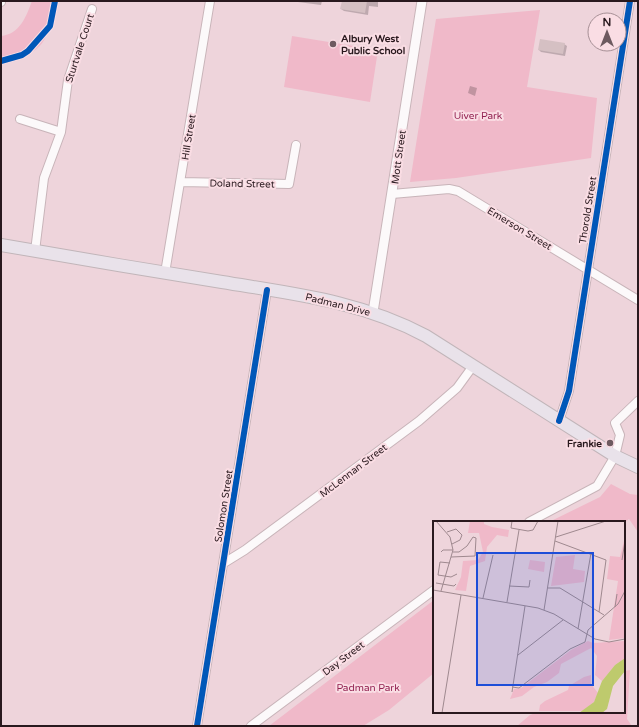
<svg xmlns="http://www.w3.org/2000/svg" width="639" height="727" font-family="'Varela Round',sans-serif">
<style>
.green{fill:#f0b9c9}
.shadow{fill:#0003}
.building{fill:#d5c0c3}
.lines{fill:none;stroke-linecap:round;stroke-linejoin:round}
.minor-casing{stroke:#c8b4b9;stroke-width:10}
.tertiary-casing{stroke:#c8b4b9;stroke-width:11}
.primary-casing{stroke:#c1b5b9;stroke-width:14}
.minor{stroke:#fcf9fa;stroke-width:8}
.tertiary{stroke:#fcf9fa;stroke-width:9}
.primary{stroke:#e9e2ea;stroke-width:12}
.cycleway-casing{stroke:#fadde4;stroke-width:8}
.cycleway{stroke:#0057b8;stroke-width:6}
.poi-dot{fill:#6e5a60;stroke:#fadde4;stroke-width:1.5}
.labels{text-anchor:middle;stroke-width:4;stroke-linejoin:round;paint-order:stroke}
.poi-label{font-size:10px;font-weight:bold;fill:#29191e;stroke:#fadde4;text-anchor:start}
.street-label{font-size:10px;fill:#29191e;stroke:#fadde4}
.park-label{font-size:10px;fill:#932352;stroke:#fadde4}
.inset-road{fill:none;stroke:#9f898f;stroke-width:1}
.view{fill:#1d4ed8;fill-opacity:0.15;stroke:#1d4ed8;stroke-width:2}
.inset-edge{fill:none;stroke:#29191e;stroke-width:2}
</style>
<rect width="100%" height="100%" fill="#eed4db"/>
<!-- green -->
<path class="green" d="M32,1H55C47,44 45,52 1,63V36C20,34 26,17 32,1Z
M540,10L527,87L597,98L591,158L456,178L410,182L436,19Z
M292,36L378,50L370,102L284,87Z
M611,484L630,494L638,495V532L629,519L624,523V522H549L600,497Z
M434,600V673L389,710L363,726H269Z
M630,670L627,719L632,726H517L530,715L538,712H624V671Z"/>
<!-- shadow -->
<path class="shadow" d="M290,1H322L321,5Z
M343,1H378V7L369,6L368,15L344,11L341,9Z
M564,44L567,46L565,56L541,52L539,50Z
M470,86L477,88L475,96L468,93Z"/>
<!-- building -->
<path class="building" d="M342,1H367L365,13L340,9Z
M540,39L565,43L563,54L538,50Z"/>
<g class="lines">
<!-- minor casing -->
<g class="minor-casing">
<path id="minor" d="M1,2V1
M20,119L61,132
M181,182L289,184L296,145
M392,194L449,189L458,191L638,300
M35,251L44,178L61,132L68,80L92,9
M165,273L210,1
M559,421L569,391L630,1
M529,522L597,486L615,456L620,435L615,423L638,401
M224,563L245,550L419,421L457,388L473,366
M197,726L267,290
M251,726L434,590"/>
</g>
<!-- tertiary casing -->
<g class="tertiary-casing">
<path id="tertiary" d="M373,312L422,1"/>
</g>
<!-- primary casing -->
<g class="primary-casing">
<path id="primary" d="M1,245C75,258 148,270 222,282C294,294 361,301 426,336L615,456L638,467"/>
</g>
<!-- minor -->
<use href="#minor" class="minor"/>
<!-- tertiary -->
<use href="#tertiary" class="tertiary"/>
<!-- primary -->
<use href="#primary" class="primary"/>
<!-- cycleway casing -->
<g class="cycleway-casing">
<path id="cycleway" d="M1,61L22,55L28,51L50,26L55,1
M559,421L569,391L630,1
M197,726L267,290"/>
</g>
<!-- cycleway -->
<use href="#cycleway" class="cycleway"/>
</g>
<!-- markers -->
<g class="poi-dot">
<circle cx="333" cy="44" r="4"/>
<circle cx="610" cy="443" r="4"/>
</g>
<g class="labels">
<!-- poi labels -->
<g class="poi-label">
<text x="341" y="42">Albury West<tspan x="341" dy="12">Public School</tspan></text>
<text x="602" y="447" text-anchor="end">Frankie</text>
</g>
<!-- street labels -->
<g class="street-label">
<text transform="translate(79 48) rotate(-72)" y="4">Sturtvale Court</text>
<text transform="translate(188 137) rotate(-81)" y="4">Hill Street</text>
<text transform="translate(398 157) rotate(-82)" y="4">Mott Street</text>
<text transform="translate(242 183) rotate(1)" y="4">Doland Street</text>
<text transform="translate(587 210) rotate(-81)" y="4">Thorold Street</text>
<text transform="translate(520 228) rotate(31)" y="4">Emerson Street</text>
<text transform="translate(338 304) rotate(14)" y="4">Padman Drive</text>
<text transform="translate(353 470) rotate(-37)" y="4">McLennan Street</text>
<text transform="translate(223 506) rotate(-81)" y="4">Solomon Street</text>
<text transform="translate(343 658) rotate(-37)" y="4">Day Street</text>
</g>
<!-- park labels -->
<g class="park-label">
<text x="478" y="119">Uiver Park</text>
<text x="368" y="691">Padman Park</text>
</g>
</g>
<!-- overview -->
<g transform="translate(433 521)">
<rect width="192" height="192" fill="#eed4db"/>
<path d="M37,0H51V3L59,6L76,9L75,16L64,14L54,26L52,40L37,45L33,70L22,69L28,56L30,40L45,39L50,31L46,12H35ZM192,16V117L176,119L185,60L174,58L177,35L187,36ZM142,34L140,48L152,50L151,61L118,65L123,36ZM97,39L112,41L111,51L95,48ZM155,120L160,122L192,120V137L182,144L169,160L162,154L164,135L158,127L128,143L126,152L114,161L101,166L89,175L77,178L81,168L88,167L138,129ZM158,154V163L165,172L161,181L150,190H106L107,184L112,180L135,169L136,165L151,156Z" fill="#f0b9c9"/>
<path d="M192,137V150L180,165L174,188L169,192H146L161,181L169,160L182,144Z" fill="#beca6d"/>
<path class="inset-road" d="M3,0L17,16L20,29L8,70M79,0L78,7L95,10L100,9L105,0M14,11L23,8L29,14L27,19L19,23M123,16L173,0M122,20L173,39L166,91M8,31L10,29H20M18,36L42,35L43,17L40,16L34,25L26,31H20M189,39L192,20M17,42L7,41L5,54L18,56L24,53M3,62L21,65L23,63M76,65L96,66L97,59M115,67H127L171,94M0,69L105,87L121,93L162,118L176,121L192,118M50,77L60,34M74,81L86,9M182,86L184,73M111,89L125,0M145,108L158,32M85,134L130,99M79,166L86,167L137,128L152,121L155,109L185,83L192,70M79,171L92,85M9,192L28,74"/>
<path class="view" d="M44,32H160V164H44Z"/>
<rect width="192" height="192" class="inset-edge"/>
</g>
<!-- border -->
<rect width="639" height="727" fill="none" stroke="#29191e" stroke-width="4"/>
<!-- north arrow -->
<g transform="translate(607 32)"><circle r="19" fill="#fadde4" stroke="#a68f95"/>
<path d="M0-3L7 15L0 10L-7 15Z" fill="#6e5a60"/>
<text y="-6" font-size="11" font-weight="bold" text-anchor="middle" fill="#29191e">N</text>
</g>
</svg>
